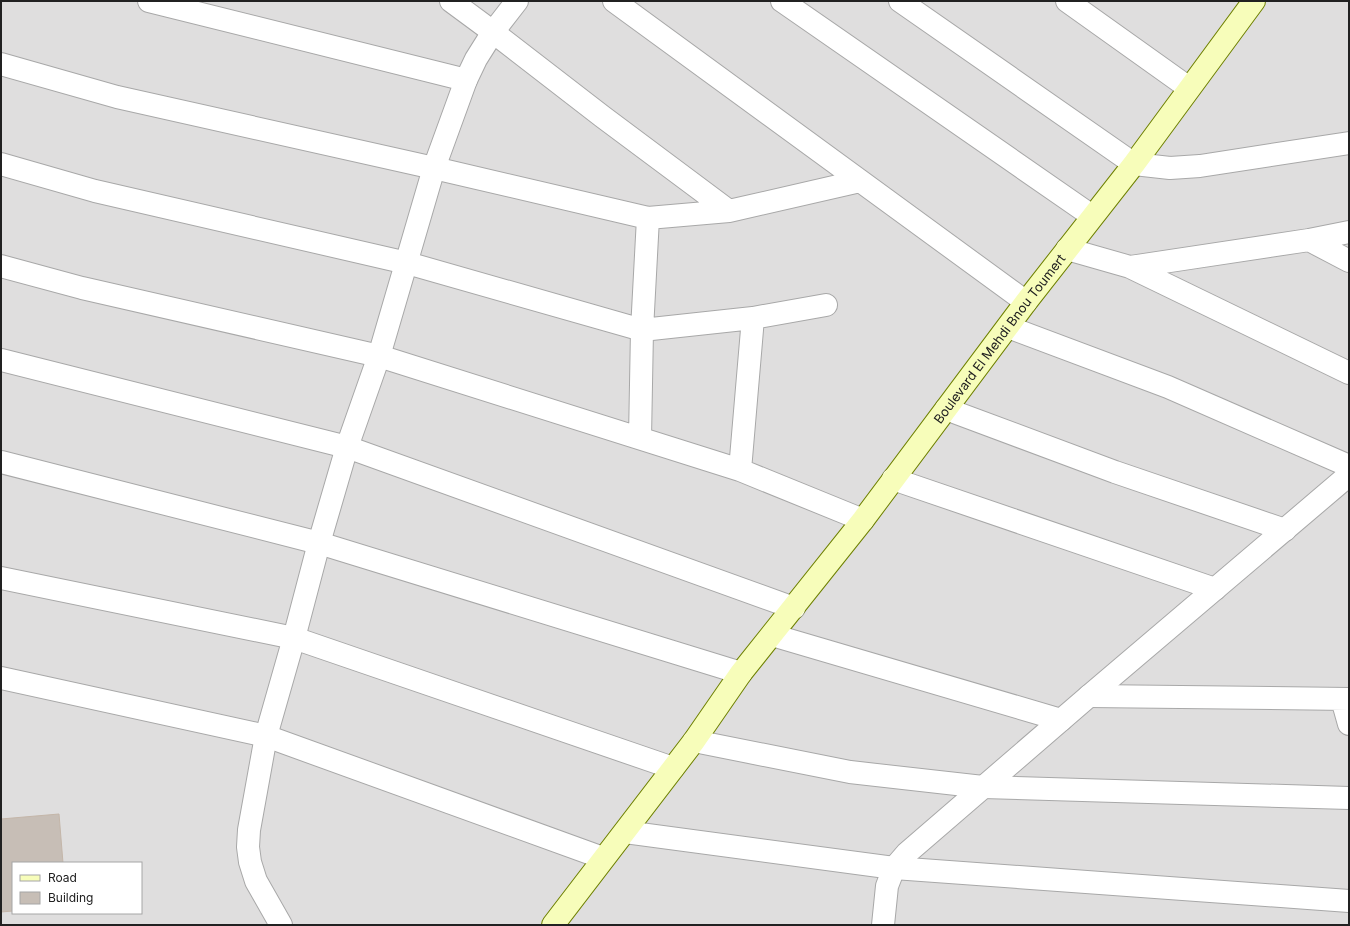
<svg xmlns="http://www.w3.org/2000/svg" width="1350" height="926" font-family="Inter,sans-serif">
<style>
.residential{fill:#dfdede;fill-rule:evenodd}
.building{fill:#c7beb6;stroke:#c4b6a9}
.lines{fill:none;stroke-linecap:round;stroke-linejoin:round}
.minor-casing{stroke:#a8a8a8;stroke-width:24}
.tertiary-casing{stroke:#a8a8a8;stroke-width:24}
.secondary-casing{stroke:#6e8000;stroke-width:24}
.minor{stroke:#fff;stroke-width:22}
.tertiary{stroke:#fff;stroke-width:22}
.secondary{stroke:#f7fdba;stroke-width:22}
.labels{text-anchor:middle;stroke-width:3.5;stroke-linejoin:round;paint-order:stroke}
.street-label{font-size:13px;fill:#212121;stroke:#fff}
</style>
<rect width="100%" height="100%" fill="#f2efe7"/>
<!-- residential -->
<path class="residential" d="M1,1H1349V925H1ZM13,863H141V913H13Z"/>
<!-- building -->
<path class="building" d="M59,814L63,863H13V911L1,912V819Z"/>
<g class="lines">
<!-- minor casing -->
<g class="minor-casing">
<path id="minor" d="M149,1L466,80
M451,1L493,32L603,117L729,211L860,181
M614,1L1026,302
M782,1L1092,216
M900,1L1134,164L1170,168L1200,166L1349,143
M1067,1L1189,88
M1,64L117,97L434,168L648,218L729,211
M1,164L95,191L407,263L642,330L753,318L826,305
M1309,240L1349,261
M1067,249L1130,267L1349,373
M1,266L82,288L379,356L740,470L863,520
M1130,267L1309,240L1349,232
M1008,327L1168,387L1349,466
M1,360L347,447L794,608
M946,409L1115,472L1285,530
M640,438L642,330L648,218
M1,462L319,543L741,673
M740,470L753,318
M893,479L1215,589
M1,578L294,638L673,768
M772,635L1061,720
M1,678L266,736L603,858
M1089,696L1349,699
M1342,699L1349,724
M694,741L850,772L983,787L1349,798
M625,832L894,868L1349,901"/>
</g>
<!-- tertiary casing -->
<g class="tertiary-casing">
<path id="tertiary" d="M281,925L256,881L250,862L248,847L249,830L266,736L294,638L319,543L347,447L379,356L434,168L466,80L476,59L493,32L517,1
M883,925L887,886L894,868L907,853L1089,696L1349,475"/>
</g>
<!-- secondary casing -->
<g class="secondary-casing">
<g id="secondary">
<path id="s1" d="M553,925L694,741L741,673L863,520L1026,302L1134,164L1254,1"/>
</g>
</g>
<!-- minor -->
<use href="#minor" class="minor"/>
<!-- tertiary -->
<use href="#tertiary" class="tertiary"/>
<!-- secondary -->
<use href="#secondary" class="secondary"/>
</g>
<g class="labels">
<!-- street labels -->
<g class="street-label">
<text dy="5" stroke="none"><textPath href="#s1" startOffset="737">Boulevard El Mehdi Bnou Toumert</textPath></text>
</g>
</g>
<!-- border -->
<rect width="1350" height="926" fill="none" stroke="#212121" stroke-width="4"/>
<!-- legend -->
<rect x="12" y="862" width="130" height="52" fill="#ffffff" stroke="#a6a6a6"/>
<rect x="20" y="875" width="20" height="6" fill="#f7fdba" stroke="#a6a6a6"/>
<text x="48" y="882" font-size="12" fill="#212121">Road</text>
<rect x="20" y="892" width="20" height="12" fill="#c7beb6" stroke="#a6a6a6"/>
<text x="48" y="902" font-size="12" fill="#212121">Building</text>
</svg>
